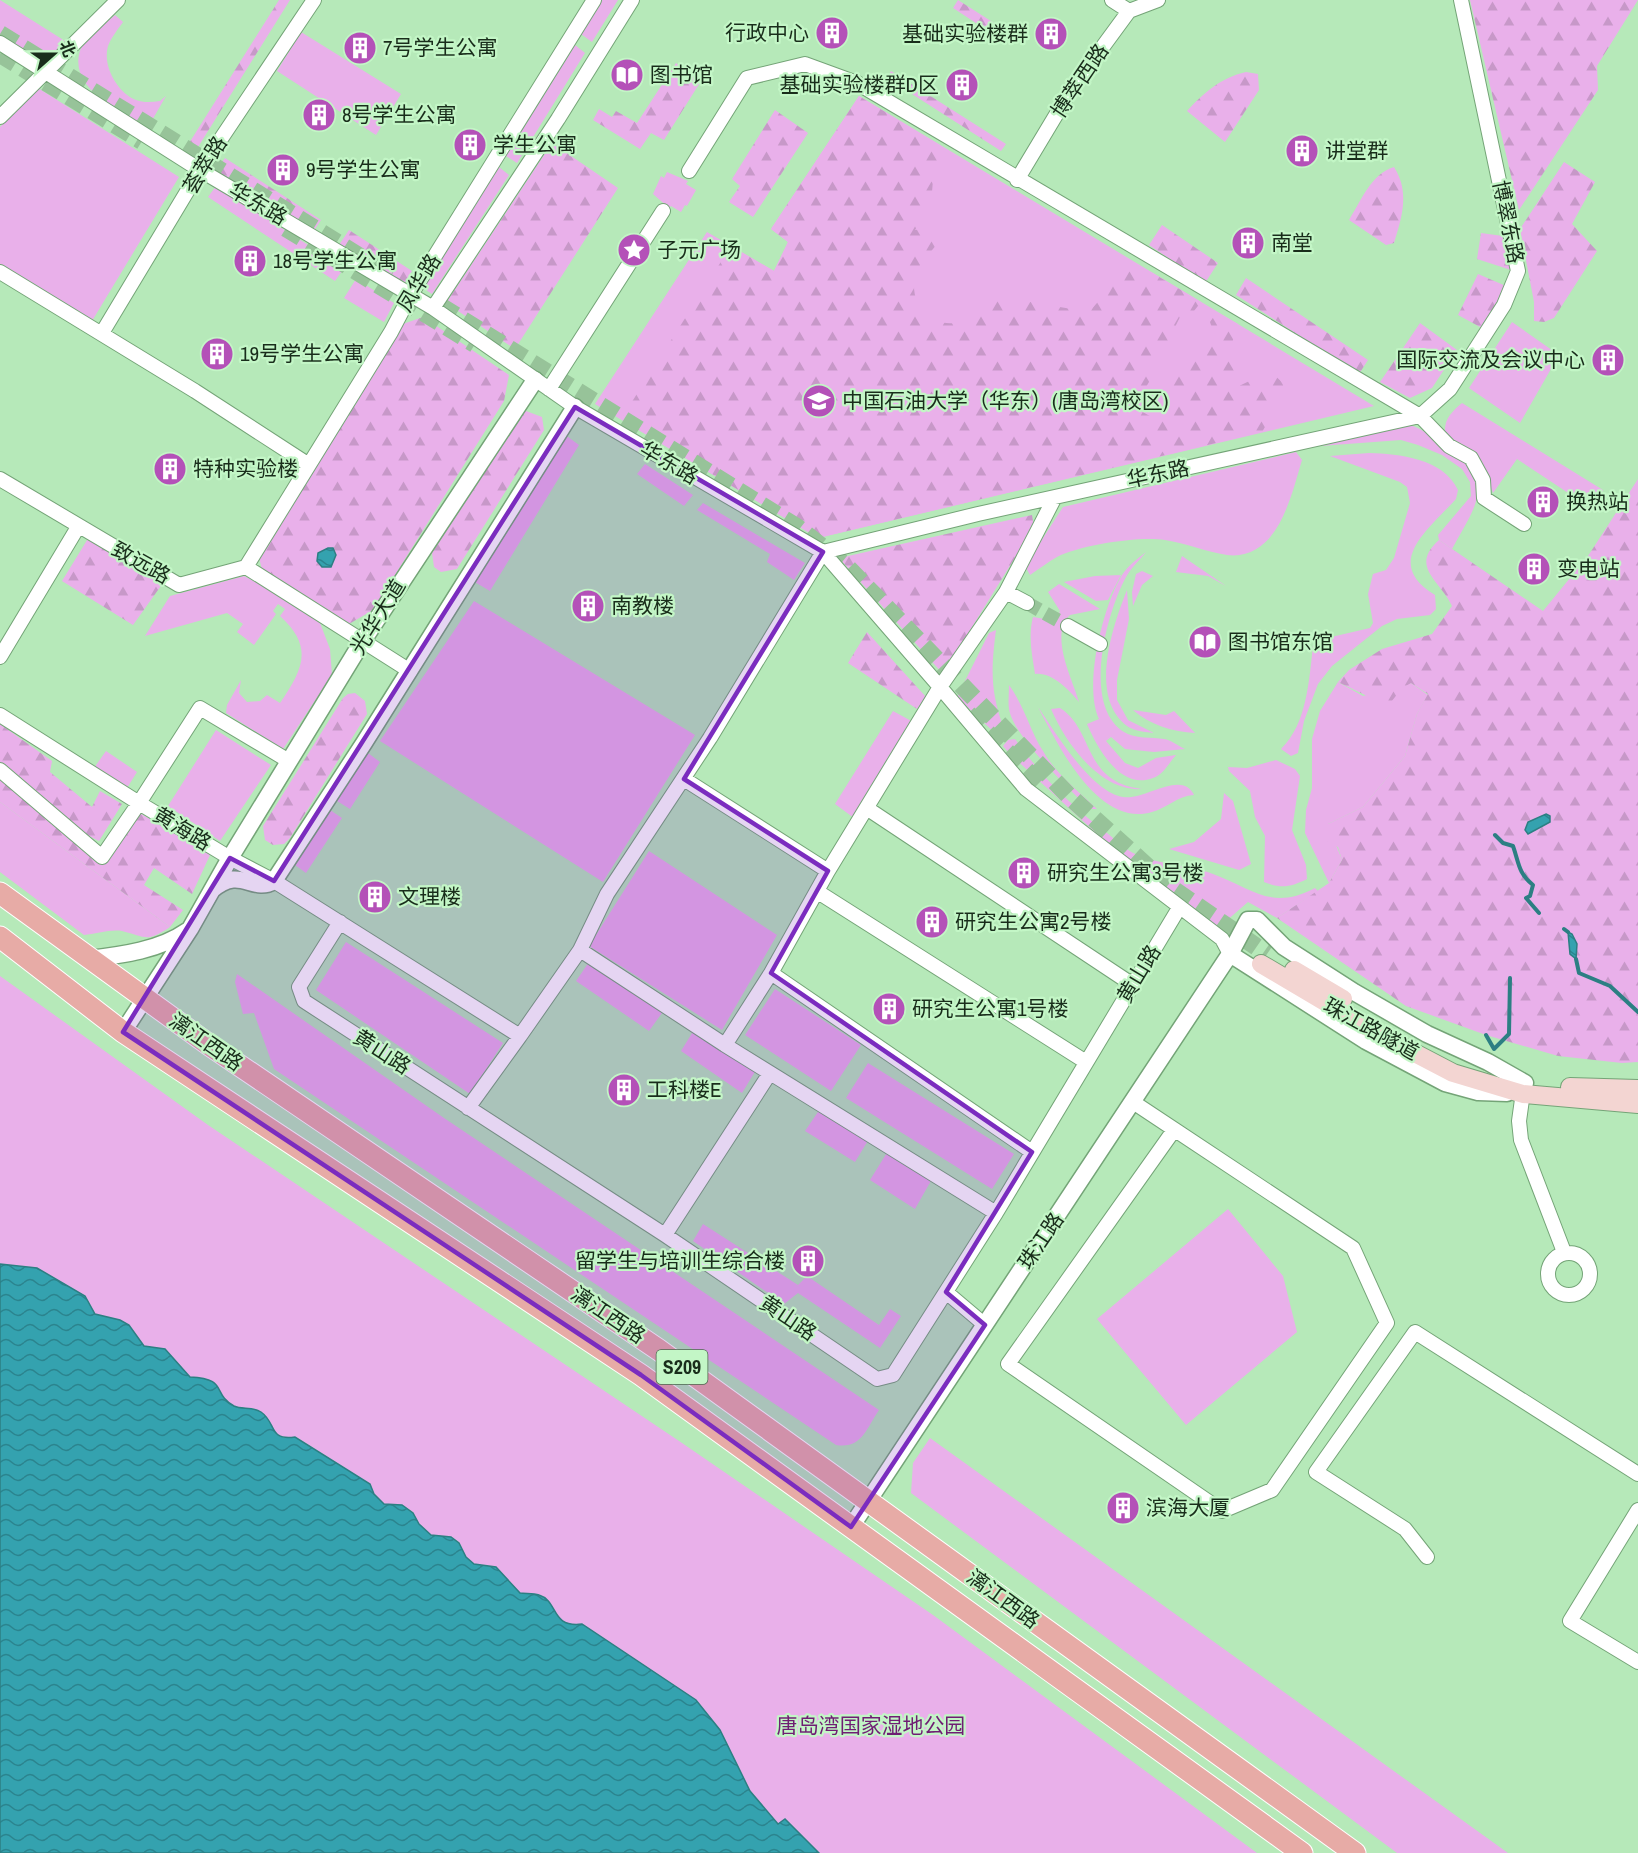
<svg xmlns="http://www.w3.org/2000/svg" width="1638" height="1853" font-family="'Archivo Narrow','Noto Sans SC',sans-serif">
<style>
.green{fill:#e9b0ea}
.forest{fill:url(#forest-firs)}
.water{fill:url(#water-waves);stroke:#2c7f83;stroke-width:1.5}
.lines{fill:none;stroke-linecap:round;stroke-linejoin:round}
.stream{stroke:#2c7f83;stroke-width:4}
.minor-tunnel{stroke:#97c399;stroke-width:14;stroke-dasharray:14 7;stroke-linecap:butt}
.secondary-tunnel{stroke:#97c399;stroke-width:18;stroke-dasharray:18 9;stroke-linecap:butt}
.minor-casing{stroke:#74a477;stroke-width:16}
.tertiary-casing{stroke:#74a477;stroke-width:19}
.secondary-casing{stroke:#74a477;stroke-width:20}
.primary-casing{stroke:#fff;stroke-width:23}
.minor{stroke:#fff;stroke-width:14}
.tertiary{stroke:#fff;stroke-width:16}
.secondary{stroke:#f3d5d2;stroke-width:18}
.primary{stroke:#e7aba6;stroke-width:21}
.marked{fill:#7b2cbf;fill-opacity:0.2;stroke:#7b2cbf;stroke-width:4.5;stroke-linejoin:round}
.labels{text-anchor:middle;stroke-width:4.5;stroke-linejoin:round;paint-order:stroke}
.shield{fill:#c3f6c6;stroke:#4c694e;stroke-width:1.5}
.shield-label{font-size:20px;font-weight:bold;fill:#192d1b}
.poi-label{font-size:21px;fill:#192d1b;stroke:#c3f6c6;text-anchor:start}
.street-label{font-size:21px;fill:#192d1b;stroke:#c3f6c6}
.park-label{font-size:21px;fill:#6f1d73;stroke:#c3f6c6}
</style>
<defs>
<pattern id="forest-firs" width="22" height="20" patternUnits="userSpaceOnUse" patternTransform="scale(1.5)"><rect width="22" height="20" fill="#e9b0ea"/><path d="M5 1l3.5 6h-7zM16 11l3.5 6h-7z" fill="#c798c8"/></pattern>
<pattern id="water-waves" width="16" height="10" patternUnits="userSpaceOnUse" patternTransform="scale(1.5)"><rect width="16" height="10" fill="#34a2af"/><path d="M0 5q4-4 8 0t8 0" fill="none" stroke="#2b848e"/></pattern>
</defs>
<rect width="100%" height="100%" fill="#b6e9b9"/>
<!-- green -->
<path class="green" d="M0,0L65,41L43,64L0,36Z
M602,0H618L592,42L581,34Z
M115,15L123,22C118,29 111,38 108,46C102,66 118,93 136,100C144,103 152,102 160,101L166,96L147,129C122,112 68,89 80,51C85,37 104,25 115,15Z
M301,32L401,94L376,135L277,71Z
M575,45L585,53L517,163L506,156Z
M38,88L179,177L92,321L0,265V127Z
M859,96L1374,406L818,538L595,404L707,232L774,271L788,242L771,229Z
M499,167L509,175L432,294L423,288Z
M667,172L688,181L686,184L696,190L687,206L685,205L681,212L671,206L669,208L653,194L661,176L664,178Z
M216,186L344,268L335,281L208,197Z
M356,279L394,303L384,322L344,298Z
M1512,322L1559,355L1520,423L1469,388Z
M1462,403L1603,490L1594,510L1517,459L1493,493L1479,458L1470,449L1446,437C1442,422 1450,413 1462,403Z
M1410,425C1425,430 1436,440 1449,449C1497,484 1475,506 1452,549L1439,540L1438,535L1471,496L1470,482L1462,469L1442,455L1418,445L1401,440L1320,446Z
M564,434L579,445L490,591L473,581Z
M1296,452L1302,460C1291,496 1278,561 1227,555C1206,552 1186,543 1165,540C1138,536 1081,545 1057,557C1048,562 1039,569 1030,575L1025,566L1063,507Z
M1369,453C1399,454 1443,458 1458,490L1456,499C1428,530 1382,563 1435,595L1436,609L1430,615L1397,619L1382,626L1332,666L1318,684L1304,721L1298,753L1291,756L1281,749C1307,724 1309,680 1313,646L1327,638L1370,628L1373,623L1368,594L1373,574L1386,570L1394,558L1410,503L1407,487L1400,482L1330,456Z
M645,464L693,495L684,506L637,474Z
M703,503L805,563L794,580L767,562L770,554L697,510Z
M1146,552C1139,561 1131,568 1126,577C1107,612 1081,705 1124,732C1135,739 1152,737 1164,739C1171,740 1178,746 1185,749L1154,752L1125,749L1111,737L1106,741L1125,763L1138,768L1156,758L1176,755C1169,763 1163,775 1153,778C1120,791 1097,747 1087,724L1099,719C1083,686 1103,606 1122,575C1128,566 1137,559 1146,552Z
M1182,556L1226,586L1208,576L1176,572Z
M1142,571L1153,576L1142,585L1133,606L1132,592L1136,574Z
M1121,575L1108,600L1096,601L1064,582L1095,576Z
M244,576L279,594L320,623L330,649L332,675L283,749L226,713L227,705L241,680L239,693L247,702L260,701L267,695L280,703C302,670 315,648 280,616L285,609L278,604L273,611L276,614L254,645L237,632L243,624L227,613L145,636L170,596Z
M1059,584L1100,609L1070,615C1049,635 1072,678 1079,702C1069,690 1052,672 1035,674C1032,654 1028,637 1033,617L1051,620L1058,616L1060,611L1048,592Z
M1127,590L1129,619L1117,680V700L1128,720L1154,733C1145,732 1134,731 1127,726C1088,697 1113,625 1127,590Z
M474,601L695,735L603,882L380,741Z
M996,630C991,669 990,691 1004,729L998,736L957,697L989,633Z
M1338,682L1363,696L1411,683L1428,695L1417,714L1405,756L1363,807L1328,824L1342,860L1329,883L1305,833L1306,810L1312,788V739L1320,711Z
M1009,685C1026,709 1029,729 1043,751C1056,774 1078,791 1097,809H1089C1069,788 1013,736 1009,709C1008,702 1009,693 1009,685Z
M1038,707C1055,732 1091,792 1123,797C1144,801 1182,769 1194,795C1177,796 1167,808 1152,812C1098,828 1058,745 1038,707Z
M1060,708C1095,730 1082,782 1142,789C1101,792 1066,744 1051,709Z
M1133,710L1166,715L1174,711L1195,733C1173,732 1150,725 1133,710Z
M893,711L915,723L854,818L835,804Z
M216,730L271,765L220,841L168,806Z
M1015,739C1041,776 1071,806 1107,833C1116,840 1124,848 1133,853C1157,865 1188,864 1213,874C1253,889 1272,911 1315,888L1318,891L1277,918L1248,902L1218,928L1120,855L1011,755L1003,746L1008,740Z
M106,751L137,772L127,788L94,768Z
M368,753L380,762L350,809L337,801Z
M1276,760L1295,769L1300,776L1292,830L1306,865L1307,879C1291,887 1281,889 1264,882L1265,836L1255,817L1250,791L1229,771L1228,767L1247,768Z
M1224,793L1233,801L1251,864L1239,870L1169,849L1194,842L1221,819Z
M0,802L170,927C146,943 146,937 122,931C111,929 95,934 84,935L0,872Z
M330,810L342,818L306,873L295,865Z
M649,851L777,935L722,1030L589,946Z
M346,942L503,1043L470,1094L316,990Z
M589,962L662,1013L649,1031L576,981Z
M237,974L444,1118L879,1410C866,1429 862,1449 836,1445L274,1069L254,1013L243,1014L235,982Z
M0,976L208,1125L682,1443L933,1615L1257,1853H819L785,1819L778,1824L750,1791L720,1730L696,1700L582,1624C550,1628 559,1601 539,1595C533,1593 525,1594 520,1593L496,1567L474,1564L466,1557L459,1542L451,1537L431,1535L419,1524L413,1512L402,1505L384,1504L374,1494L370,1484L296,1437C268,1440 277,1424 261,1412C253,1406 242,1410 234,1406C211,1393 229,1379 190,1377L178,1365L153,1348L144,1346L120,1320L95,1314L85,1296L0,1264Z
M775,989L861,1045L831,1091L745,1035Z
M694,1030L756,1070L742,1093L681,1051Z
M868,1063L1014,1154L992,1189L846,1098Z
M820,1109L869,1139L855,1162L805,1131Z
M888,1151L932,1179L915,1209L870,1180Z
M1228,1209L1283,1276L1297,1332L1186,1425L1097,1319Z
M703,1224L798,1285L807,1276L879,1325L890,1309L901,1316L880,1348L798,1293L784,1304L693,1241Z
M930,1438L1508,1853H1397L911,1493L913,1463Z"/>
<!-- forest -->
<path class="forest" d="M279,0H290L193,155L186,148Z
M958,0L1005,30L999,38L953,8Z
M1470,0H1638L1597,66L1598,90L1519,210Z
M676,63L701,81L664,140L651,133L640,149L593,120L599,109L612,117L616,111L637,123Z
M891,71L1006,144L1001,151L887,78Z
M1246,72L1258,74L1259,90L1225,142L1187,111C1205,92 1220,78 1246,72Z
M859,96L946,149L933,180L931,204L915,230L935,227L942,236C934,252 915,263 914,283C912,329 970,339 990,295L1089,312L1126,270L1151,272L1201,302L1194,311H1183L1176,325V337L1134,407L1155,419L1193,349L1205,344L1213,331L1210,322L1217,312L1238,324L1230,350L1237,387L1270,371L1284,384L1272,415L1262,432L818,538L621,419L731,246L774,271L788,242L771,229Z
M775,110L808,133L753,217L729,202L740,186L732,179Z
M552,143L618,188L515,349L446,303Z
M225,158L321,220L313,232L216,171Z
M1564,162L1595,182L1572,224L1597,251L1554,318L1544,322L1534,321V302L1520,229Z
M1394,167C1410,192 1402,217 1394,243L1386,245L1349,220C1361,201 1371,174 1394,167Z
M1162,225L1218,263L1205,283L1149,245Z
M349,230L412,271L403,286L339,245Z
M1481,233L1510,237L1511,270L1477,259Z
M1478,274L1506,286L1482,328L1458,315Z
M1246,278L1368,360L1359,374L1236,295Z
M423,317L509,375L504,401L373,610L349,624L262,570L259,557L403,324Z
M1420,323L1457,350L1432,388L1410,398L1380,382Z
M526,411L542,417L544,430L457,569L441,572L434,567L432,553L521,414Z
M1638,479V1062L1622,1063L1558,1056L1486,1035L1406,1006L1277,918L1329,883L1342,860L1338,847L1327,841L1328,824L1363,807L1405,756L1417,714L1428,694L1411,683L1402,688L1388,706L1338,682L1349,670L1382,649L1432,634L1452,606C1440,580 1409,567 1439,540L1543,611L1588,556Z
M1032,515L1034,527L943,674L839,558Z
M89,537L163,583L133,625L62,581Z
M867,632L926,697L917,709L848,663Z
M355,693L365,701L367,714L290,838L284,844L273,845L265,840L263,826L343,698L348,694Z
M0,724L52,761L50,772L92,807L100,791L122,804L99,841L89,836L0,764Z
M0,774L102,859L138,812L210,855L192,894L154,868L144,885L183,910L170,927L0,802Z"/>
<!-- water -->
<path class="water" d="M328,548H333L336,555L331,567H322L317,561L318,553Z
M1546,814L1550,816V822L1528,834L1525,830L1528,822Z
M1568,932L1572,934L1577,944L1576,959L1570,954Z
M0,1264L37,1268L85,1296L95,1314L120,1320L129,1325L144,1346L165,1349L190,1377C229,1379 211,1393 234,1406C242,1410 252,1406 261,1412C277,1423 268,1441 295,1437L370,1484L374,1494L384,1504L402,1505L413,1513L419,1524L431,1535L451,1537L459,1543L466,1557L474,1564L496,1567L520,1593C525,1594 533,1593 539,1595C559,1601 550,1628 582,1624L696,1700L720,1730L750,1791L778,1824L785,1819L819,1853H0Z"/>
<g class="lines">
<!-- stream -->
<path class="stream" d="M1495,835L1503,843L1513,846C1519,863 1518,873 1533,885L1530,896L1526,898L1539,913
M1564,929L1568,932
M1576,959L1579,973L1610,986L1638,1012
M1486,1035L1494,1049L1509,1034L1510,978"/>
<!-- minor-tunnel -->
<path class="minor-tunnel" d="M1027,603L1068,626"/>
<!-- secondary-tunnel -->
<path class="secondary-tunnel" d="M0,34L391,276
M0,54L142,141
M286,228L475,344
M440,306L798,528L846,566L1069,796L1171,888L1267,954
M968,714L1045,789"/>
<!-- minor casing -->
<g class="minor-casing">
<path id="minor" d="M1112,0L1129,11
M0,43L200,170L433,308L575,407L823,552L978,514L1420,416L1450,389L1504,305L1518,271L1461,0
M0,117L118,0
M689,171L747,78L805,64L857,83L1420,416L1449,446L1471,458L1483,480L1484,498L1524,524
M1017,180L1071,90L1129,11L1158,0
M0,272L195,391L309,465
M433,308L558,119L632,0
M102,333L200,170L314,0
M549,389L663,211
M0,479L179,585L246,567L410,671
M1055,497L1006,592L940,687L1026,789L1222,939L1230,954
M246,567L391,332L410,296L594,0
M1006,592L1027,603
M1068,626L1100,644
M0,657L78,527
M0,715L139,803L200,708L289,761
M0,770L102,857L139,803L230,858L274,881L520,1036L580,950L607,894L710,738L823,552L940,687L828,871L771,973L725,1045
M684,779L828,871
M868,809L1133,985
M818,892L1086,1062
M340,922L299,987L304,1001L665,1235L877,1379L893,1375L996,1213L1179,908
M580,950L725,1045L996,1213
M771,973L1032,1152
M1524,1085L1519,1121L1521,1140L1564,1252
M1133,1102L1353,1248L1387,1323L1272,1490L1222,1511L1008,1364L1174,1130
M468,1108L520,1036
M665,1235L770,1073
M1548 1274a21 21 0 1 1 42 0a21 21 0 1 1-42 0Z
M946,1292L985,1325
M1638,1510L1570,1621L1638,1662
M1427,1557L1405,1529L1316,1472L1415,1332L1638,1474"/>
</g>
<!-- tertiary casing -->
<g class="tertiary-casing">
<path id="tertiary" d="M212,890C241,865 252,894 274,881L364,743L575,407
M1230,954L1366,1041L1445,1083L1478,1092L1507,1093
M89,959C122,955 160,950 187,931
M123,1032L190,929L230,858L362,642L535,380
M851,1527L1230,954L1248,920H1257L1284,947L1354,992L1427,1034L1488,1062L1525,1083"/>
</g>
<!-- secondary casing -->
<g class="secondary-casing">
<path id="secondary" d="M1261,964L1386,1038L1453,1073L1523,1094L1638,1104
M1294,970L1343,999
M1570,1087L1638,1089"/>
</g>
<!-- primary casing -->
<g class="primary-casing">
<path id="primary" d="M0,893L208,1044L659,1350L1355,1853
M0,937L123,1032L641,1375L1302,1853"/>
</g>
<!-- minor -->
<use href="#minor" class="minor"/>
<!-- tertiary -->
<use href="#tertiary" class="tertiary"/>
<!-- secondary -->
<use href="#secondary" class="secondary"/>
<!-- primary -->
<use href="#primary" class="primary"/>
</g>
<!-- marked area -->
<path class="marked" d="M575,407L823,552L684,779L828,871L771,973L1032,1152L946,1292L985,1325L851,1527L641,1375L123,1032L230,858L274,881Z"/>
<!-- icons -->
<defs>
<g id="building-disc" transform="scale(1.725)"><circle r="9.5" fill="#b451b8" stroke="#c3f6c6"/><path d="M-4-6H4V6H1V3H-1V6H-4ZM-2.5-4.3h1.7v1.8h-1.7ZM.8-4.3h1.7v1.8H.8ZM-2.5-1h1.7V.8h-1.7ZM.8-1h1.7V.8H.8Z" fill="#fff"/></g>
<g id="library-disc" transform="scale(1.725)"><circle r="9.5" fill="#b451b8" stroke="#c3f6c6"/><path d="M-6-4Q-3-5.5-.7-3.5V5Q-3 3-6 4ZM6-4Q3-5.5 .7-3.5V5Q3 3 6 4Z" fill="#fff"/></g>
<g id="sight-disc" transform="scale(1.725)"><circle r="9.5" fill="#b451b8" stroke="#c3f6c6"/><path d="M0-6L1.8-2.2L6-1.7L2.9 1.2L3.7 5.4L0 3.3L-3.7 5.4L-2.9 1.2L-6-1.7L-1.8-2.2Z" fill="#fff"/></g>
<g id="university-disc" transform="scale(1.725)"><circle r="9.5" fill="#b451b8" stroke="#c3f6c6"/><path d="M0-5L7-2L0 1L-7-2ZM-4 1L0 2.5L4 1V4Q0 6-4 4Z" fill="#fff"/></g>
</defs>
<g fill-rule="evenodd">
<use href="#building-disc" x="832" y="33"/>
<use href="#building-disc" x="1051" y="34"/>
<use href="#building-disc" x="360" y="48"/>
<use href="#library-disc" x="627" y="75"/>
<use href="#building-disc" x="962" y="85"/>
<use href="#building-disc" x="319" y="115"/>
<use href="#building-disc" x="470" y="145"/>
<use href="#building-disc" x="1302" y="151"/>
<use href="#building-disc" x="283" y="170"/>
<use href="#building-disc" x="1248" y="243"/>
<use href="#sight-disc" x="634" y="250"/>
<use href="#building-disc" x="250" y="261"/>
<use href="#building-disc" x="217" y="354"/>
<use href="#building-disc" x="1608" y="360"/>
<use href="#university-disc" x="819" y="401"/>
<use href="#building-disc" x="170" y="469"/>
<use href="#building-disc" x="1543" y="502"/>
<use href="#building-disc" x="1534" y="569"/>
<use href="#building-disc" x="588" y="606"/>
<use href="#library-disc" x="1205" y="642"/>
<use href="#building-disc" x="1024" y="873"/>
<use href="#building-disc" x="375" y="897"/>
<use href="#building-disc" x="932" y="922"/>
<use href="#building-disc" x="889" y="1009"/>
<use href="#building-disc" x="624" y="1090"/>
<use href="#building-disc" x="808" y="1261"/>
<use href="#building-disc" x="1123" y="1508"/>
</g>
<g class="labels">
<!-- shield labels -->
<rect class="shield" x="656.5" y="1350" width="51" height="34" rx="4.5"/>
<g class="shield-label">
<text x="682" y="1374">S209</text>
</g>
<!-- poi labels -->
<g class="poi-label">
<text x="809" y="40" text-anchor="end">行政中心</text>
<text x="1028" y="41" text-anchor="end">基础实验楼群</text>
<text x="383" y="55">7号学生公寓</text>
<text x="650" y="82">图书馆</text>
<text x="939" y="92" text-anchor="end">基础实验楼群D区</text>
<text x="342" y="122">8号学生公寓</text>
<text x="493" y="152">学生公寓</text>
<text x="1325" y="158">讲堂群</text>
<text x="306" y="177">9号学生公寓</text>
<text x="1271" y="250">南堂</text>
<text x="657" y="257">子元广场</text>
<text x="273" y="268">18号学生公寓</text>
<text x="240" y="361">19号学生公寓</text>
<text x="1585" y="367" text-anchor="end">国际交流及会议中心</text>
<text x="842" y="408">中国石油大学（华东）(唐岛湾校区)</text>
<text x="193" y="476">特种实验楼</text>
<text x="1566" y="509">换热站</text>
<text x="1557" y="576">变电站</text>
<text x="611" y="613">南教楼</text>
<text x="1228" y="649">图书馆东馆</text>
<text x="1047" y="880">研究生公寓3号楼</text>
<text x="398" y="904">文理楼</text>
<text x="955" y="929">研究生公寓2号楼</text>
<text x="912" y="1016">研究生公寓1号楼</text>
<text x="647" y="1097">工科楼E</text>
<text x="785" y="1268" text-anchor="end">留学生与培训生综合楼</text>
<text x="1146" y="1515">滨海大厦</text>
</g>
<!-- street labels -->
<g class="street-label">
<text transform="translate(1080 81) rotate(-56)" y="7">博萃西路</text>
<text transform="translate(205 165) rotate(-58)" y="7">荟萃路</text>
<text transform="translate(258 204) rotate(30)" y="7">华东路</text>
<text transform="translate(1508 222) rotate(79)" y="7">博翠东路</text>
<text transform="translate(419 283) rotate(-59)" y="7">凤华路</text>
<text transform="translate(669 463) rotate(30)" y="7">华东路</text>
<text transform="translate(1158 474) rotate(-12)" y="7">华东路</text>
<text transform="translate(141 563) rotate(29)" y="7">致远路</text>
<text transform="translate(378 617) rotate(-58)" y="7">光华大道</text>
<text transform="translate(182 829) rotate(31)" y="7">黄海路</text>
<text transform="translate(1139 974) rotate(-59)" y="7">黄山路</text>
<text transform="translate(1371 1029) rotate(29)" y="7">珠江路隧道</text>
<text transform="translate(206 1042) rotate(35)" y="7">漓江西路</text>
<text transform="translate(382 1052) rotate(33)" y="7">黄山路</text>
<text transform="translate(1041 1241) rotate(-56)" y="7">珠江路</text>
<text transform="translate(608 1315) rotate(34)" y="7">漓江西路</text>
<text transform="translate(788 1318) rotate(34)" y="7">黄山路</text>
<text transform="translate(1003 1599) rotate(36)" y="7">漓江西路</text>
</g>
<!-- park labels -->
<g class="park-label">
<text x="871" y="1733">唐岛湾国家湿地公园</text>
</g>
</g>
<!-- north arrow -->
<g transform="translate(54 54) rotate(69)" stroke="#c3f6c6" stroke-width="4.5" paint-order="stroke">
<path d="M0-4.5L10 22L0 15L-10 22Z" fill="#192d1b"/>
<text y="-9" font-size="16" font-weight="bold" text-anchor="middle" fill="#192d1b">北</text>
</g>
</svg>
